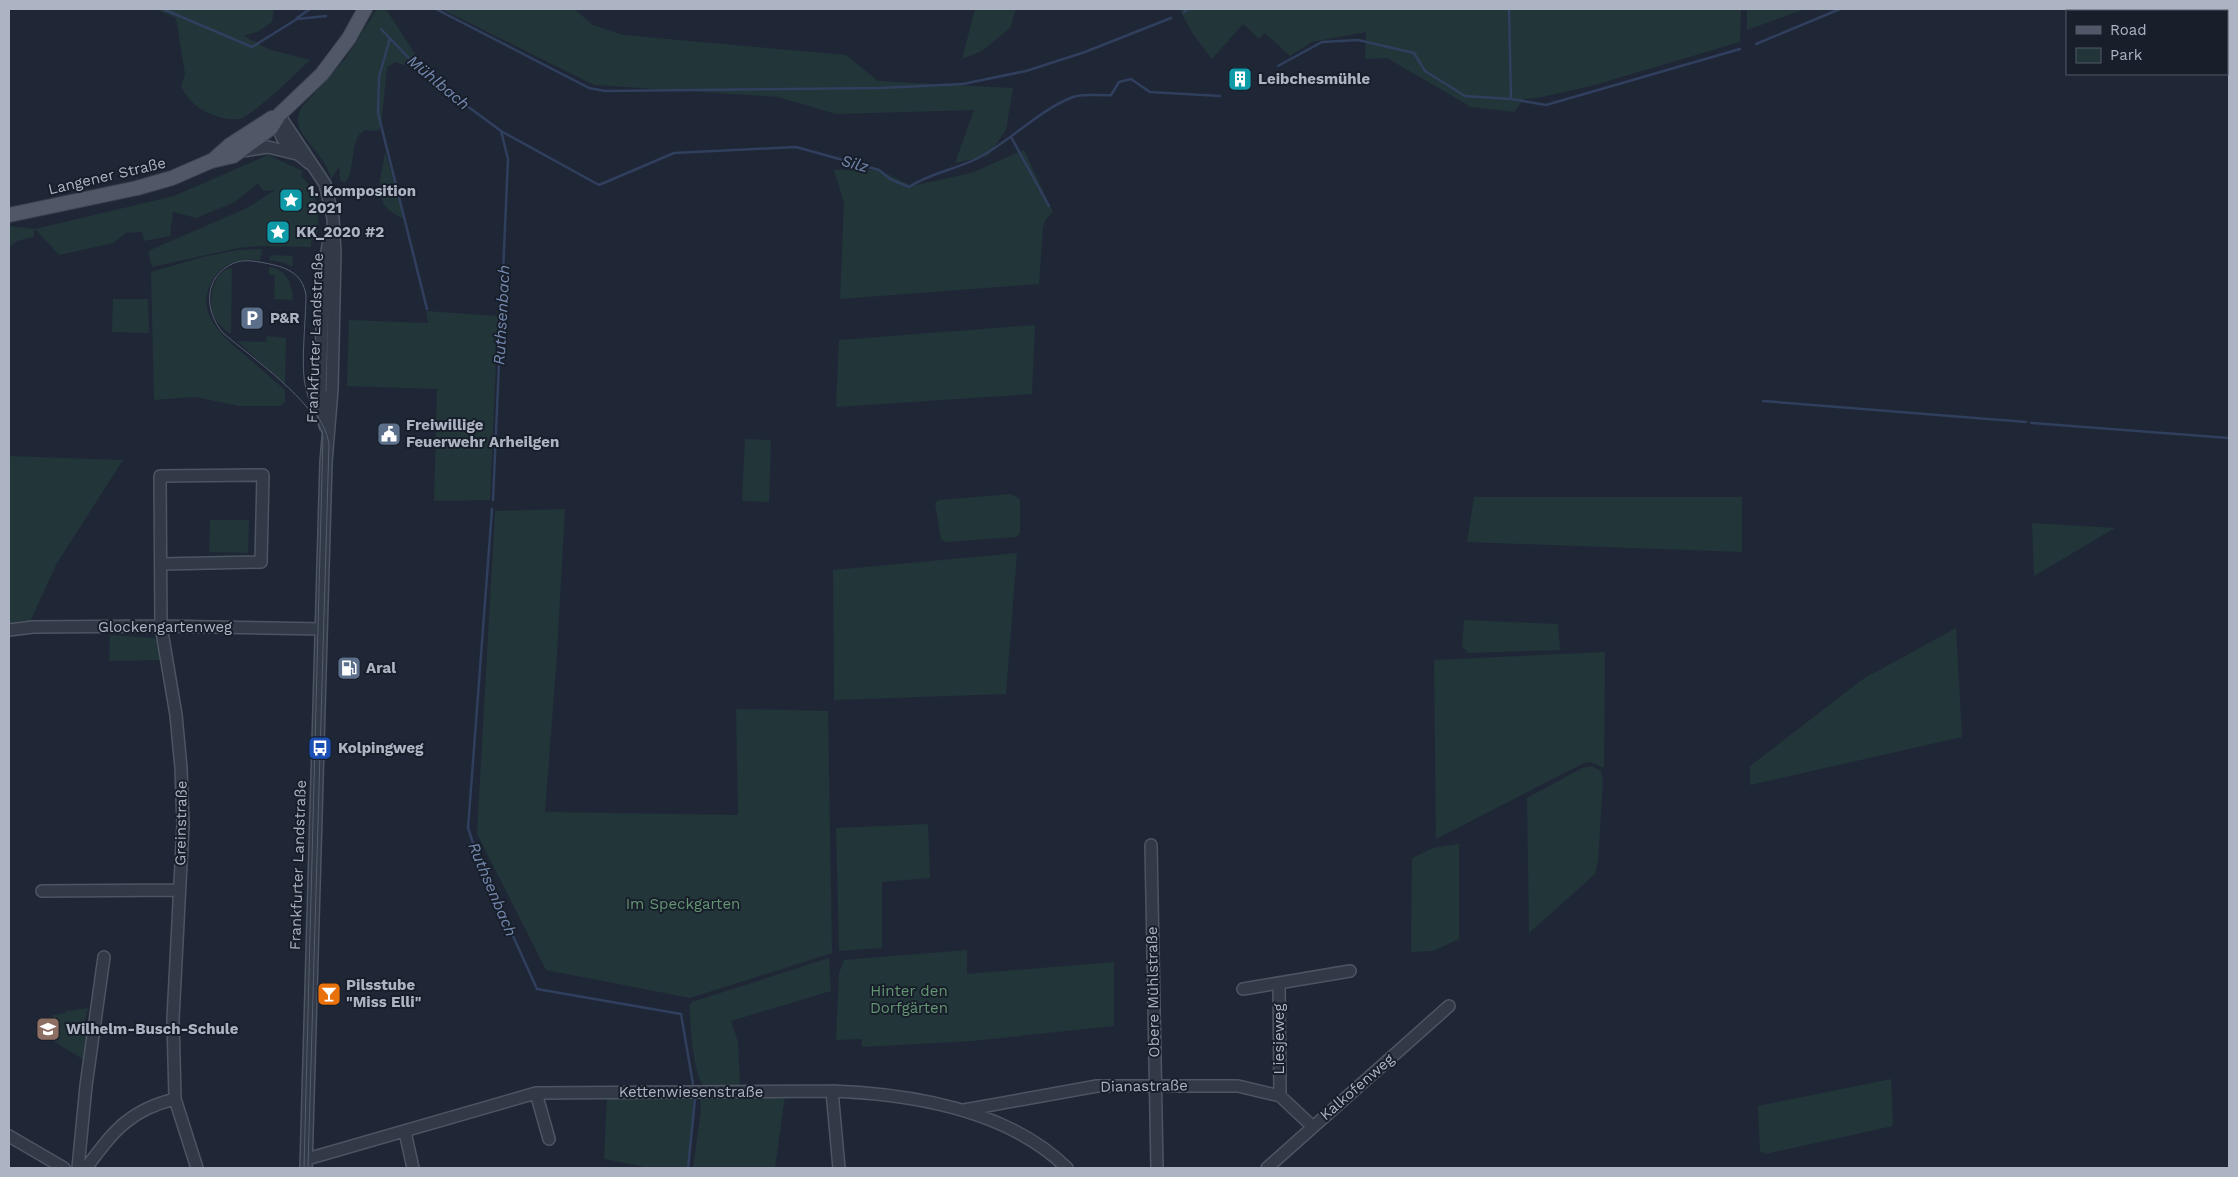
<svg xmlns="http://www.w3.org/2000/svg" width="2238" height="1177" font-family="'Work Sans',sans-serif">
<style>
.green{fill:#223539}
.lines{fill:none;stroke-linecap:round;stroke-linejoin:round}
.stream{stroke:#303f5d;stroke-width:2.5}
.minor-casing{stroke:#4d5462;stroke-width:14}
.major-casing{stroke:#3c4250;stroke-width:16}
.minor{stroke:#323947;stroke-width:11}
.major{stroke:#505867;stroke-width:14}
.tram{stroke:#545d6e;stroke-width:1}
.labels{text-anchor:middle;stroke-width:4;stroke-linejoin:round;paint-order:stroke}
.poi-label{font-size:15px;font-weight:bold;fill:#acb4c4;stroke:#181f2b;text-anchor:start}
.street-label{font-size:15px;fill:#acb4c4;stroke:#181f2b}
.park-label{font-size:15px;fill:#639572;stroke:#181f2b}
.water-label{font-size:16px;font-style:italic;fill:#7388ae;stroke:#181f2b}
</style>
<rect width="100%" height="100%" fill="#1f2736"/>
<!-- green -->
<path class="green" d="M155,9H274L272,22L259,31L244,36L268,49L310,60C296,73 254,116 238,119C228,120 220,118 211,114C197,109 187,99 181,86L185,74L176,18Z
M377,9H386L417,57L418,62L406,66L396,62L387,67L381,127L377,131L365,130C348,139 357,169 345,183L340,180L339,167L331,179C329,173 327,166 323,161C313,144 288,128 302,107L345,59Z
M441,9H574L593,25L623,35L846,55L878,81L1013,88L1006,130L988,156L955,163L974,110L836,114L778,97L594,85Z
M975,9H1016L1010,28L982,51L962,59Z
M1179,9H1741L1740,42L1591,86L1537,98L1524,99L1514,112L1471,107L1387,58L1365,59L1366,32L1312,42L1290,56L1265,33L1259,39L1243,24L1212,59L1193,34Z
M1747,9H1805L1747,30Z
M1024,150L1053,212L1046,219L1043,227L1039,284L840,299L844,203L834,170H879L912,186L971,173Z
M385,151L405,220C399,216 393,214 388,209C372,195 384,169 385,151Z
M268,155L303,171L301,176C317,191 321,215 317,236L311,241V247L259,246L238,248L152,267L148,251L247,208L275,190L263,191L258,183L235,202L196,218L173,212L170,236L144,241L142,232L126,233L113,243L59,255L35,229L33,237L17,241L9,247V226L35,229L174,196Z
M260,249L262,250L260,260C243,258 226,261 216,275C190,311 222,336 247,357C260,368 272,379 285,390V402L280,406H239L195,397L154,400L151,272L203,257L238,250Z
M271,255L293,256L292,267L285,263L269,260Z
M269,267C287,269 292,284 293,300L274,299L275,275H269Z
M232,268L231,334C223,329 216,323 213,314C208,300 214,269 232,268Z
M113,299H148L149,333L112,332Z
M426,311L498,316L490,500L434,501L437,389L347,386L349,320L428,323Z
M1035,325L1032,394L836,407L839,340Z
M267,336L286,338L285,384L237,341L266,342Z
M745,439L771,440L769,502L742,501Z
M9,456L123,460L57,563L29,624L9,626Z
M1011,494L1020,499V534L1015,537L946,542L941,540L935,503L939,500Z
M1474,497H1742V552L1467,542Z
M565,509L557,654L545,812L738,815L736,709L828,711L832,953L690,998L546,970L477,834L495,511Z
M210,520H249L248,553L209,552Z
M2032,523L2115,528L2034,576Z
M1017,553L1006,694L834,700L833,570Z
M1464,620L1558,624L1560,650L1468,653L1462,646Z
M1956,628L1962,737L1750,785V766L1863,679Z
M110,635L154,638L159,643L161,660L109,661Z
M1605,652L1604,768L1591,762L1584,763L1436,839L1434,660Z
M1592,766L1601,771L1603,781L1598,861L1595,874L1529,933L1527,798L1582,768Z
M928,824L930,878L882,882V948L839,951L836,828Z
M1459,844V939L1433,951L1411,952L1412,858L1433,848Z
M967,950V974L1114,962V1026L972,1041L862,1047V1039L836,1040L839,973L844,960Z
M829,958L831,991L731,1021L738,1042L740,1085L704,1086C692,1073 691,1025 689,1006L692,1002Z
M88,1008L83,1028L91,1031L86,1061L48,1038L53,1015L65,1013L66,1011Z
M1891,1079L1893,1126L1765,1154L1760,1151L1758,1106Z
M700,1096H785L775,1168H693L701,1111Z
M607,1097H693L695,1114L687,1168H650L604,1159Z"/>
<g class="lines">
<!-- stream -->
<path class="stream" d="M163,9L252,47L297,19L326,16
M436,9L589,88L605,91L880,88L963,84L1026,71L1085,52L1171,18
M1509,9L1511,99
M1184,12L1189,9
M297,18L310,9
M381,29L425,75L501,131L599,185L674,153L796,147L879,170L890,179L909,187C930,173 954,170 976,159C1010,142 1037,111 1073,97C1083,93 1100,96 1111,95L1119,82L1131,79L1150,92L1220,96
M390,38L379,77L378,113L427,309
M1756,44L1840,9
M1278,66L1322,42L1358,40L1414,53L1425,71L1465,96L1511,99L1546,105L1740,49
M1011,137L1049,206
M1763,401L2026,422
M2031,423L2229,438
M493,500L508,159L501,131
M492,509L468,828L479,861L537,989L681,1014L693,1084
M688,1168L695,1099"/>
<!-- minor casing -->
<g class="minor-casing">
<path id="minor" d="M279,115L325,184L333,218L335,253L332,390L326,462L306,1168
M279,115C275,140 292,149 309,163
M242,151L268,147L297,154
M325,426L320,390L324,269L329,240
M162,564L261,562L263,475L160,476L161,626L176,715L181,768L183,825L173,1019L175,1099L197,1168
M9,630L33,627L161,626L321,629
M1151,845L1157,1168
M42,891L179,890
M1279,983L1280,1096
M1243,989L1350,971
M832,1091L839,1168
M536,1093L549,1139
M964,1110L1097,1086H1238L1280,1096L1312,1126
M405,1132L413,1168
M9,1136L64,1168
M307,1159L536,1093L832,1091C912,1094 1007,1109 1067,1168
M78,1168L86,1086L104,957
M86,1168C113,1132 129,1110 175,1099
M1267,1168L1449,1006"/>
</g>
<!-- major casing -->
<g class="major-casing">
<path id="major" d="M212,161L230,145L272,118
M9,215L137,188L172,178L211,161L233,156L271,128L279,115L322,74L349,38L365,9"/>
</g>
<!-- minor -->
<use href="#minor" class="minor"/>
<!-- major -->
<use href="#major" class="major"/>
<!-- tram -->
<path class="tram" d="M304,1168L323,436C316,402 250,356 223,333C204,311 203,276 234,263C244,259 254,261 265,263C285,267 302,272 306,295C306,321 300,367 306,389C310,409 325,422 329,443L308,1168"/>
</g>
<!-- icons -->
<defs>
<g id="building-square" transform="scale(1.25)"><rect x="-9" y="-9" width="18" height="18" rx="4" fill="#0f9aa8" stroke="#181f2b"/><path d="M-4-6H4V6H1V3H-1V6H-4ZM-2.5-4.3h1.7v1.8h-1.7ZM.8-4.3h1.7v1.8H.8ZM-2.5-1h1.7V.8h-1.7ZM.8-1h1.7V.8H.8Z" fill="#fff"/></g>
<g id="sight-square" transform="scale(1.25)"><rect x="-9" y="-9" width="18" height="18" rx="4" fill="#0f9aa8" stroke="#181f2b"/><path d="M0-6L1.8-2.2L6-1.7L2.9 1.2L3.7 5.4L0 3.3L-3.7 5.4L-2.9 1.2L-6-1.7L-1.8-2.2Z" fill="#fff"/></g>
<g id="parking-square" transform="scale(1.25)"><rect x="-9" y="-9" width="18" height="18" rx="4" fill="#5c6f8a" stroke="#181f2b"/><path d="M-3.5-5.5H1a3.5 3.5 0 0 1 0 7H-1V5.5H-3.5ZM-1-3.4V-.6H.8a1.4 1.4 0 0 0 0-2.8Z" fill="#fff"/></g>
<g id="civic-square" transform="scale(1.25)"><rect x="-9" y="-9" width="18" height="18" rx="4" fill="#5c6f8a" stroke="#181f2b"/><path d="M-.6-6.5H3V-4.5H.6V-3L4-1V1h2V6H-6V1h2V-1L-.6-3ZM-1.2 2.5V6h2.4V2.5Z" fill="#fff"/></g>
<g id="fuel-square" transform="scale(1.25)"><rect x="-9" y="-9" width="18" height="18" rx="4" fill="#5c6f8a" stroke="#181f2b"/><path d="M-5.5-6h7V0h2V4h1.3V-2.5L3-4.5l.8-.8L6-3V5H2.5V1h-1V6h-7ZM-4.2-4.7v3.2H.2V-4.7Z" fill="#fff"/></g>
<g id="bus-square" transform="scale(1.25)"><rect x="-9" y="-9" width="18" height="18" rx="4" fill="#1a4fb4" stroke="#181f2b"/><path d="M-5-6H5V4H4V6H2V4H-2V6H-4V4H-5ZM-3.5-4V0h7V-4ZM-3.5 1.2v1.5H-2V1.2ZM2 1.2v1.5H3.5V1.2Z" fill="#fff"/></g>
<g id="bar-square" transform="scale(1.25)"><rect x="-9" y="-9" width="18" height="18" rx="4" fill="#e8710a" stroke="#181f2b"/><path d="M-6-5H6L.8 .8V4.5H3.5V6h-7V4.5H-.8V.8Z" fill="#fff"/></g>
<g id="school-square" transform="scale(1.25)"><rect x="-9" y="-9" width="18" height="18" rx="4" fill="#8d6e63" stroke="#181f2b"/><path d="M0-5L7-2L0 1L-7-2ZM-4 1L0 2.5L4 1V4Q0 6-4 4Z" fill="#fff"/></g>
</defs>
<g fill-rule="evenodd">
<use href="#building-square" x="1240" y="79"/>
<use href="#sight-square" x="291" y="200"/>
<use href="#sight-square" x="278" y="232"/>
<use href="#parking-square" x="252" y="318"/>
<use href="#civic-square" x="389" y="434"/>
<use href="#fuel-square" x="349" y="668"/>
<use href="#bus-square" x="320" y="748"/>
<use href="#bar-square" x="329" y="994"/>
<use href="#school-square" x="48" y="1029"/>
</g>
<g class="labels">
<!-- poi labels -->
<g class="poi-label">
<text x="1258" y="84">Leibchesmühle</text>
<text x="308" y="196">1. Komposition<tspan x="308" dy="17">2021</tspan></text>
<text x="296" y="237">KK_2020 #2</text>
<text x="270" y="323">P&amp;R</text>
<text x="406" y="430">Freiwillige<tspan x="406" dy="17">Feuerwehr Arheilgen</tspan></text>
<text x="366" y="673">Aral</text>
<text x="338" y="753">Kolpingweg</text>
<text x="346" y="990">Pilsstube<tspan x="346" dy="17">"Miss Elli"</tspan></text>
<text x="66" y="1034">Wilhelm-Busch-Schule</text>
</g>
<!-- street labels -->
<g class="street-label">
<text transform="translate(107 176) rotate(-13)" y="5">Langener Straße</text>
<text transform="translate(315 338) rotate(-88)" y="5">Frankfurter Landstraße</text>
<text x="165" y="632">Glockengartenweg</text>
<text transform="translate(181 823) rotate(-89)" y="5">Greinstraße</text>
<text transform="translate(298 865) rotate(-88)" y="5">Frankfurter Landstraße</text>
<text transform="translate(1153 992) rotate(-91)" y="5">Obere Mühlstraße</text>
<text transform="translate(1279 1039) rotate(-90)" y="5">Liesjeweg</text>
<text transform="translate(1144 1086) rotate(-1)" y="5">Dianastraße</text>
<text transform="translate(1357 1087) rotate(-41)" y="5">Kalkofenweg</text>
<text x="691" y="1097">Kettenwiesenstraße</text>
</g>
<!-- park labels -->
<g class="park-label">
<text x="683" y="909">Im Speckgarten</text>
<text x="909" y="996">Hinter den<tspan x="909" dy="17">Dorfgärten</tspan></text>
</g>
<!-- water labels -->
<g class="water-label">
<text transform="translate(439 82) rotate(40)" y="6">Mühlbach</text>
<text transform="translate(855 163) rotate(15)" y="6">Silz</text>
<text transform="translate(501 315) rotate(-87)" y="6">Ruthsenbach</text>
<text transform="translate(493 889) rotate(67)" y="6">Ruthsenbach</text>
</g>
</g>
<!-- border -->
<rect width="2238" height="1177" fill="none" stroke="#acb4c4" stroke-width="20"/>
<!-- legend -->
<rect x="2066" y="10" width="162" height="65" fill="#181f2b" stroke="#535b68"/>
<rect x="2076" y="26" width="25" height="8" fill="#505867" stroke="#535b68"/>
<text x="2110" y="35" font-size="15" fill="#acb4c4">Road</text>
<rect x="2076" y="48" width="25" height="15" fill="#223539" stroke="#535b68"/>
<text x="2110" y="60" font-size="15" fill="#acb4c4">Park</text>
</svg>
